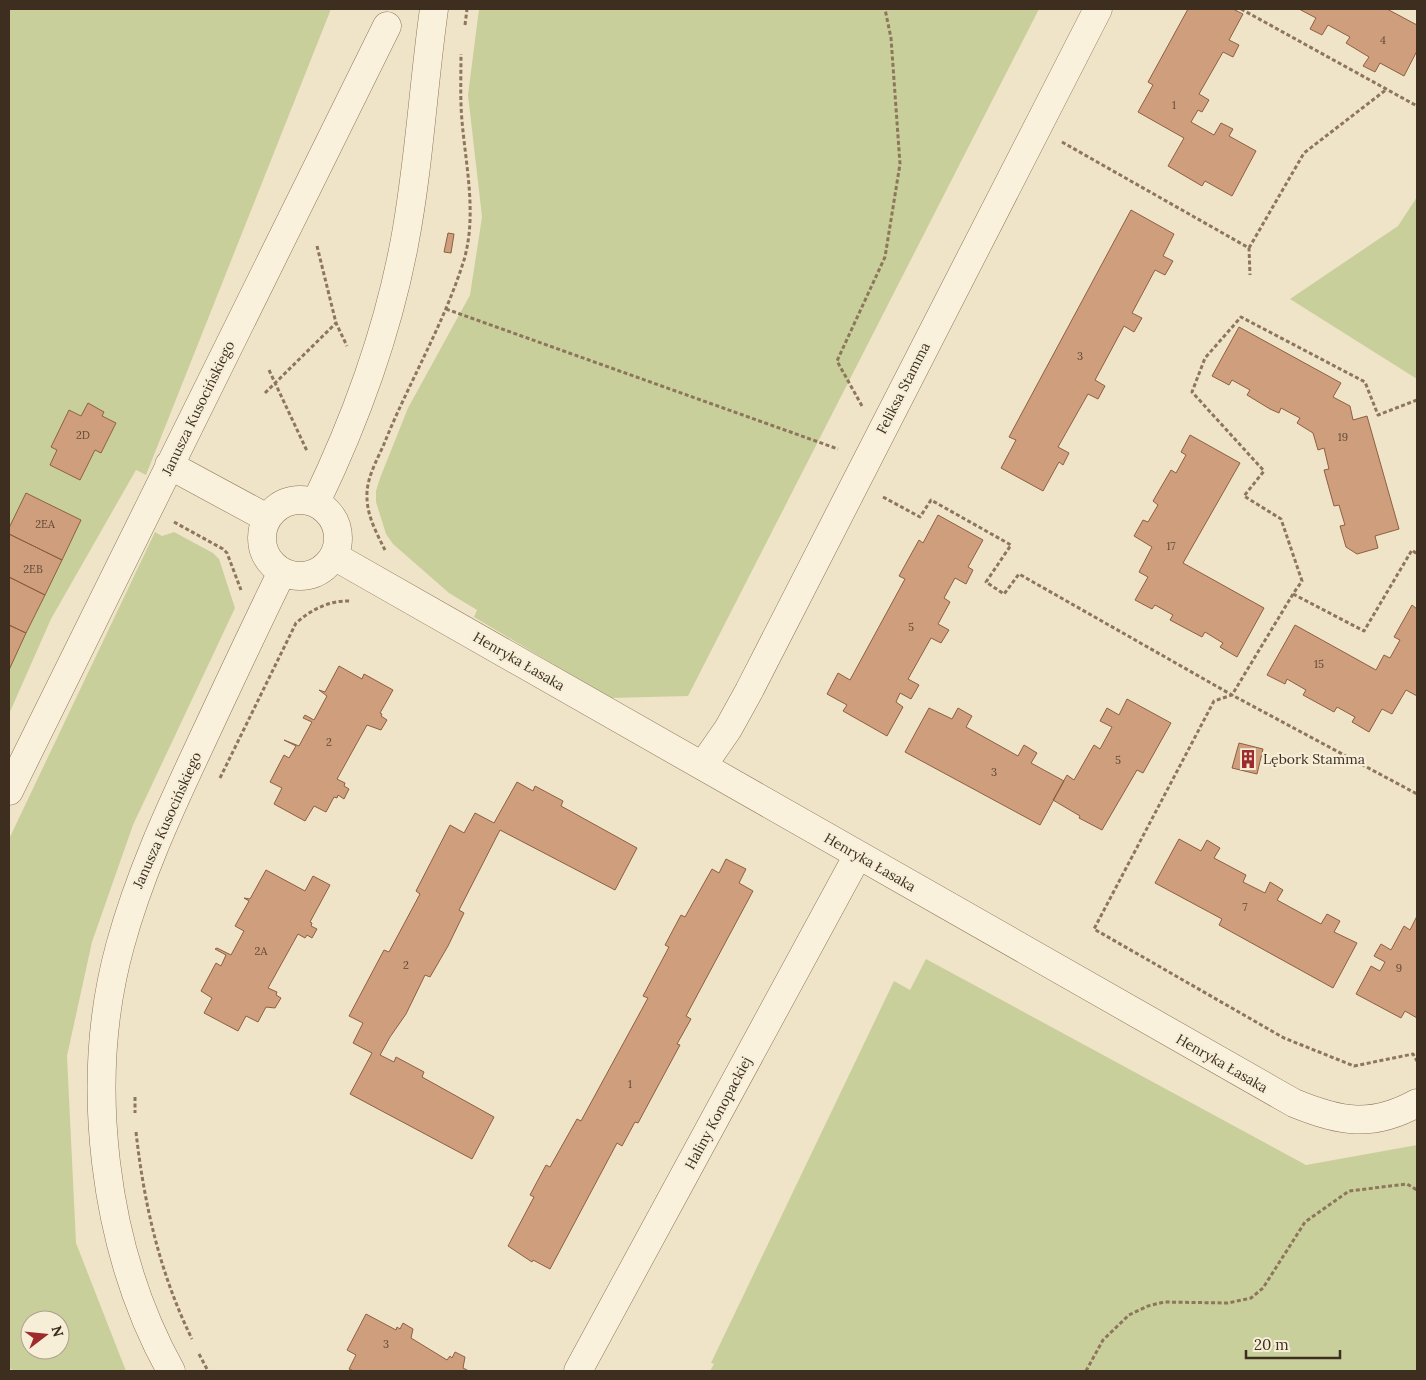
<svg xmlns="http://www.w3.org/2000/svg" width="1426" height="1380" font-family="Lora,serif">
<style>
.green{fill:#c9cf9b;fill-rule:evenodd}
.building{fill:#cf9f7d;stroke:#8d5f41}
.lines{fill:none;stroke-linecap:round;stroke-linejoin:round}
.minor-casing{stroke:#8d765c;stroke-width:29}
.path{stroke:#8d765c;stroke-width:3;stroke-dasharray:4 2.5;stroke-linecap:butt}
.minor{stroke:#faf1dc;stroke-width:28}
.labels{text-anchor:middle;stroke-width:4.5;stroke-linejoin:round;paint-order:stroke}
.number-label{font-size:11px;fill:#624a37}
.street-label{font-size:14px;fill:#3d2e20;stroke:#f7eed8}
.poi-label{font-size:14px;fill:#3d2e20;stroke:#f7eed8;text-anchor:start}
</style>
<rect width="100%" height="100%" fill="#f0e4c8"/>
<!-- green -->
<path class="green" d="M9,9H331L146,475L136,470L51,619L9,714Z
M479,9H1039L688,696L610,698L474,617L477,610L449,593L393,544L386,534L376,502V491L380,478L408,408L470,295L482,217L468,95Z
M1417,197V379L1290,299L1398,226Z
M155,532L162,536L174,532L213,553L219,559L235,608L133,825L92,942L67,1056L76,1243L126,1371H14L9,1368V839ZM30,1320H60V1350H30Z
M926,959L1306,1165L1417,1145V1371H710L714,1364L711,1363L894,981L910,990Z"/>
<!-- building -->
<path class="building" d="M1188,9H1233L1243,14L1229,40L1239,45L1233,57L1223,52L1199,94L1209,100L1202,112L1198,110L1191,122L1214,135L1221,123L1233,129L1229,136L1256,151L1232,196L1205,181L1202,186L1168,166L1184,138L1138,112L1153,85L1148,82Z
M1299,9H1387L1417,25V51L1404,76L1380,63L1375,72L1363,66L1369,57L1346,43L1350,37L1328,25L1322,35L1310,29L1316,18Z
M1131,210L1174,234L1163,256L1173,261L1165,275L1155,270L1132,313L1142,318L1134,332L1124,326L1095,380L1105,386L1098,399L1088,394L1058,447L1069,453L1063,465L1059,462L1043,491L1001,468L1016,440L1009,437Z
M448,233L454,234L451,253L444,252Z
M1239,327L1341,383L1333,397L1350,406L1353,420L1367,416L1399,529L1375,536L1378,548L1357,554L1346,547L1340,526L1345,525L1339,505L1334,506L1324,470L1329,469L1324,448L1318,450L1313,433L1297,423L1300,418L1281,408L1279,413L1270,409L1247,395L1250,390L1232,380L1229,385L1212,376Z
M88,403L104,412L102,416L116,423L101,453L95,450L80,480L50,465L57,450L51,447L69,410L81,416Z
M1190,435L1240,463L1183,563L1264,608L1237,657L1220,647L1223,643L1205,632L1202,637L1170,620L1173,615L1155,605L1152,609L1135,600L1148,577L1139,572L1152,547L1134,536L1143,520L1148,522L1158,505L1153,501L1171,470L1176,473L1186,455L1181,452Z
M26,493L81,520L62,560L9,534V528Z
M938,515L983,540L968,567L973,570L966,584L955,578L944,598L950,602L938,624L949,630L941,643L931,638L908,679L919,685L911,699L900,693L896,702L903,707L887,736L843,711L847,705L827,694L838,673L850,680L905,579L899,576L919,540L923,543Z
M9,534L62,560L45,595L9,577Z
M9,577L45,595L26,633L9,625Z
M1412,605L1417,609V696L1406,690L1392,714L1382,709L1369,732L1352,722L1355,717L1337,707L1334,712L1303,695L1306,690L1287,679L1285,684L1267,675L1295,625L1376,670L1384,655L1390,658L1400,640L1394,637Z
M9,625L26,633L9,670Z
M339,666L362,679L364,674L393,690L380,713L382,714L381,716L387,720L381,730L367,725L337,779L345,783L344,786L349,789L344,799L338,795L337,798L334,797L326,812L314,806L305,821L274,804L282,788L270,782L284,755L289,758L296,746L284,740L299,746L312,722L303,718L305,715L314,720L327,696L319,690L325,692Z
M1127,699L1171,723L1143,773L1137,770L1102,830L1079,818L1080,816L1053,800L1067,775L1074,780L1094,745L1100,749L1112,727L1100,721L1107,708L1119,715Z
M929,708L952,719L958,708L972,716L966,727L1018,756L1024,745L1037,753L1031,763L1064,781L1040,825L905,752Z
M1239,743L1263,749L1257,774L1232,768Z
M517,782L533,791L535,786L563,801L561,806L637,848L615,890L500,830L459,910L464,913L448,946L430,977L425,975L406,1014L390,1037L380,1055L394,1062L396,1057L424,1072L422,1077L494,1117L472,1159L350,1094L372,1053L353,1043L363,1023L349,1016L384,950L389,952L420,894L416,891L450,825L464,833L475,813L494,823Z
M1179,839L1201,851L1207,840L1220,848L1214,858L1246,875L1243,882L1265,893L1270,882L1283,890L1277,900L1321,924L1327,914L1340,921L1334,932L1357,943L1333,988L1219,925L1222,919L1155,883Z
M726,859L746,869L739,883L753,891L686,1016L691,1019L677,1044L680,1045L638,1123L635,1122L622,1146L617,1143L550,1269L533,1260L532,1262L508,1246L534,1197L530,1195L546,1165L550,1167L577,1119L581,1121L648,998L643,996L669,947L665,945L681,915L685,917L712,869L719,873Z
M266,870L305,891L313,876L330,885L310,922L312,923L311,926L317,929L312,938L307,935L305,938L298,934L268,988L277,992L276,995L281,998L275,1008L266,1007L258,1022L246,1016L238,1031L204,1013L212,998L201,991L216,963L221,966L226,955L215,949L217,948L231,955L244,931L235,926L249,901L244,898L250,899Z
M1417,916V1018L1405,1011L1401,1018L1356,994L1371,966L1380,971L1385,962L1374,956L1381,944L1391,950L1404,926L1410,930Z
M366,1314L396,1330L397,1327L400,1329L403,1323L413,1329L411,1338L447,1360L450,1356L452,1358L455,1352L465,1357L463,1368L469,1371H354L349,1369L356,1355L347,1350Z"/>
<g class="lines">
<!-- minor casing -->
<g class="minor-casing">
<path id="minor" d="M169,465L267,518
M262 538a38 38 0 1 1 76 0a38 38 0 1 1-76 0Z
M316,502C355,421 387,334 404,245C419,167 423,87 434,9
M334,556L1294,1103C1340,1122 1372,1128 1417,1103
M703,765L728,729L749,691L1098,9
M9,791L387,26
M171,1371C103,1249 83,1081 120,946C139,876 169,811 200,745C227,687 254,629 282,572
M578,1371L858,855"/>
</g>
<!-- path -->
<path class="path" d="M1241,9L1417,106
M465,25L467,9
M1062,142L1249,248L1250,275
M317,246L336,323L347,346
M1249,248L1304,153L1387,89
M446,309L838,449
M269,370L307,451
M265,393L336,323
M1417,400L1378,415L1365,382L1241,317L1205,358L1192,392L1264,471L1244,496L1281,519L1302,581L1293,594L1364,631L1412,550L1417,554
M862,406L837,361L885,257L900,164L891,38L885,9
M883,497L920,517L931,500L1011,545L986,582L1004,594L1019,574L1232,695L1417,794
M174,522L223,549L227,553L241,590
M385,550C377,534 367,516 367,497C366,479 377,460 384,444C409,382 444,324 464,260C477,215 466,167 462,121C460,99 461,76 461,54
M1293,594L1232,695L1214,701L1094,929L1284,1038L1354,1066L1413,1054L1417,1061
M220,778L296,623C312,609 330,600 351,601
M135,1097V1113
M136,1132C144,1204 160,1274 192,1339
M199,1354L208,1371
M1086,1371L1103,1340L1129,1315L1148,1306L1164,1302L1228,1303L1251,1298L1263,1288L1305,1222L1349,1191L1407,1184L1417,1190"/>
<!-- minor -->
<use href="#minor" class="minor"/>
</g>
<!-- icons -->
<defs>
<g id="building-bare" transform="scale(1.5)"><path d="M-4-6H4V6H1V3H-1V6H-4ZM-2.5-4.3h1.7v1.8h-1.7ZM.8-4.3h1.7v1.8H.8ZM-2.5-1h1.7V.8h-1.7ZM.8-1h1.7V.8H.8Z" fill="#9e2a2b" stroke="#f7eed8" stroke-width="2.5" paint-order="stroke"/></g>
</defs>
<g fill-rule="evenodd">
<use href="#building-bare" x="1248" y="759"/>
</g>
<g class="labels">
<!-- number labels -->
<g class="number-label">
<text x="1383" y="44">4</text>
<text x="1174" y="109">1</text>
<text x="1080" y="360">3</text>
<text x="83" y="439">2D</text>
<text x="1343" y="441">19</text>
<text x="45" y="528">2EA</text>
<text x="1171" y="550">17</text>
<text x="33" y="573">2EB</text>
<text x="911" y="631">5</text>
<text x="1319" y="668">15</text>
<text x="329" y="746">2</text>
<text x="1118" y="764">5</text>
<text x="994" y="776">3</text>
<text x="1245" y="911">7</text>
<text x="261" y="955">2A</text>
<text x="406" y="969">2</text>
<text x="1399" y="972">9</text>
<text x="630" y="1088">1</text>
<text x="386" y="1348">3</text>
</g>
<!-- street labels -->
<g class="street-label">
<text transform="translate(903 388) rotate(-63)" y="5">Feliksa Stamma</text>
<text transform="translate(198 408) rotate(-64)" y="5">Janusza Kusocińskiego</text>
<text transform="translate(519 661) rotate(30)" y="5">Henryka Łasaka</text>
<text transform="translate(167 820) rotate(-66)" y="5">Janusza Kusocińskiego</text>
<text transform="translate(870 862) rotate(30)" y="5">Henryka Łasaka</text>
<text transform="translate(1222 1063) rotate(30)" y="5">Henryka Łasaka</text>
<text transform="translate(718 1113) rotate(-62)" y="5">Haliny Konopackiej</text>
</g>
<!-- poi labels -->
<g class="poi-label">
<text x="1263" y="764">Lębork Stamma</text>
</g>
</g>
<!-- border -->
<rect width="1426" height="1380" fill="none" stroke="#3d2e20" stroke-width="20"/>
<!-- north arrow -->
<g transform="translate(45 1335) rotate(74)"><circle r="24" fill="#f7eed8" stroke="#ada18e"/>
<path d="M0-4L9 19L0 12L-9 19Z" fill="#9e2a2b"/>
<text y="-8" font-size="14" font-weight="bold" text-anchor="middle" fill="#3d2e20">N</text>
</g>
<!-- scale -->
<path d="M1246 1350v8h94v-8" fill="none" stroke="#3d2e20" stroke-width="2.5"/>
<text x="1254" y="1350" font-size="15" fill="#3d2e20" stroke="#f7eed8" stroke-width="4" paint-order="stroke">20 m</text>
</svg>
